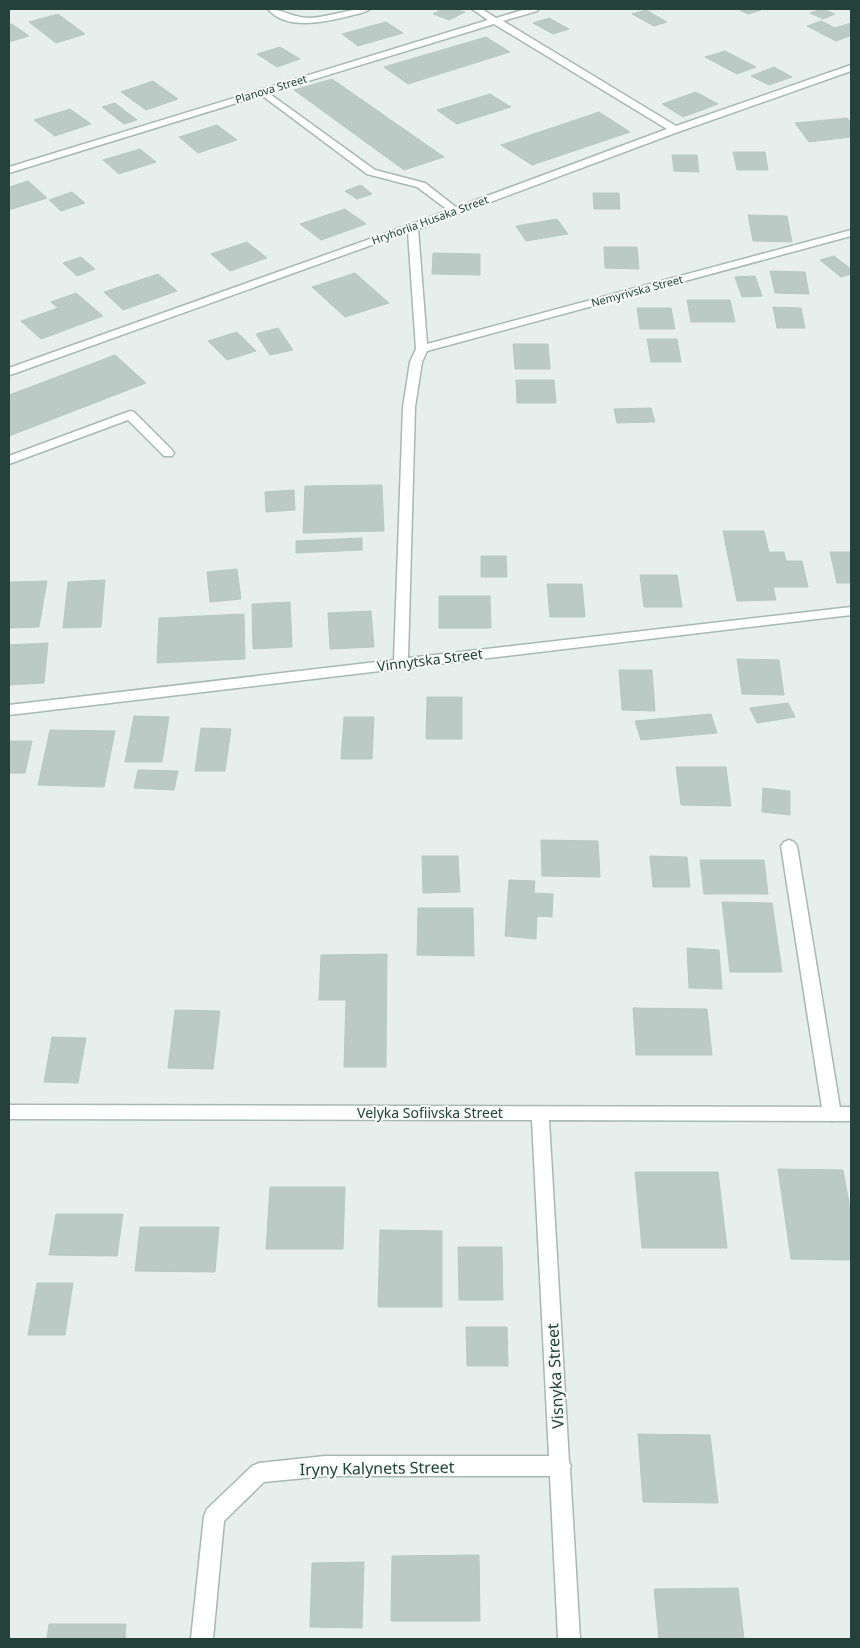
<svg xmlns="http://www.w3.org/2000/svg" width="860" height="1648" font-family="'Noto Sans',sans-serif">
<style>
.building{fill:#bbcac4;stroke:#b8c9c2}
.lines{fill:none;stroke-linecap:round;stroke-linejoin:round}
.lane-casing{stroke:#a8b8b2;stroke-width:3}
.street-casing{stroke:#a8b8b2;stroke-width:3}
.secondary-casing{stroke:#a4bbb3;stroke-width:3}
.lane{fill:#fff;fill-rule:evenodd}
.street{fill:#fff;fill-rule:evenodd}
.secondary{fill:#fff;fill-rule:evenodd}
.labels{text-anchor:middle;stroke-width:4;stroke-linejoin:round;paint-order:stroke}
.far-street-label{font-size:11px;fill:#24423a;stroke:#f7fbf9}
.street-label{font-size:14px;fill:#24423a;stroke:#f7fbf9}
.near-street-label{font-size:16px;fill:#24423a;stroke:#f7fbf9}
</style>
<rect width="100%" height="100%" fill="#e6efeb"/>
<!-- building -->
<path class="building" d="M443,9H454L465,12L449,20L433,14Z
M738,9H758L761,10L748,14Z
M822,9L835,14L823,19L810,13Z
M646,10L667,22L654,26L632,14Z
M58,14L85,34L56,43L29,22Z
M549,18L569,29L553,34L533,23Z
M821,21L835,28L850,36L836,41L807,26Z
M386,22L403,33L358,46L342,34Z
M851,23V37L835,28Z
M12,24L29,36L9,42V25Z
M486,37L510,52L408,84L384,67Z
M280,47L300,59L277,67L257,54Z
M725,51L756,67L737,74L705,57Z
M774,67L792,77L769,85L751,76Z
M332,79L444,157L404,170L294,90Z
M153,81L178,99L146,110L121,92Z
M696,92L718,104L683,117L662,104Z
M490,94L511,107L457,124L437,110Z
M115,103L137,120L124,124L102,107Z
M70,109L91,124L55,136L34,120Z
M599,112L630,132L532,165L501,145Z
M847,118L851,123V137L809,142L795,123Z
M217,125L237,140L198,153L179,137Z
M140,149L156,162L119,174L103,160Z
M733,152H765L768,170H737Z
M672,155H697L699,172L674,171Z
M28,181L47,198L9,210V187Z
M361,185L372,194L357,199L345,191Z
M72,192L85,203L61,211L49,200Z
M593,193H619L620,209H594Z
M345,209L366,224L321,240L300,224Z
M748,215L787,216L792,242L753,241Z
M557,219L568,234L526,241L516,226Z
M247,242L267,258L230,271L211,254Z
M604,247H637L639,269L605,268Z
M433,253L480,254V275L432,274Z
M834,256L851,269V274L841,277L820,260Z
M81,257L95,269L77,276L63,263Z
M770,271L805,272L809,294L775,293Z
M355,273L389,303L345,317L312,287Z
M158,274L177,291L123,310L104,292Z
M755,276L762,296L742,297L735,277Z
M76,293L103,316L41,339L21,321L58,308L51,302Z
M687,300H730L735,322H691Z
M773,307L801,308L805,328H777Z
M637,308H671L675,329H640Z
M278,328L293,350L270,355L256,334Z
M237,332L256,351L227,360L208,341Z
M647,339H677L681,362H651Z
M513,344H548L550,369H515Z
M115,355L146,383L9,436V395Z
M516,380H554L556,403H517Z
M651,408L655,422L617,423L614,409Z
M382,485L384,531L303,533L305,486Z
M294,490L295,510L266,512L265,492Z
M723,531H764L769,552H784L786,561H802L808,587H773L776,600L737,601Z
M362,538V550L296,553V541Z
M830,552H851V583H837Z
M481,556H506L507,577H481Z
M237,569L241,599L210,602L207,572Z
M640,575H677L682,607H644Z
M105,580L101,627L63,628L68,582Z
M47,581L39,627L9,628V582Z
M547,584H582L585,617H550Z
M439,596H490L491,628H439Z
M290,602L292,647L253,649L252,604Z
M371,611L374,647L330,649L328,613Z
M244,614L245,659L157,663L159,618Z
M48,643L44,683L9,685V645Z
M737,659L779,660L784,695L742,694Z
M619,670H652L655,711L622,710Z
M427,697H462V739H426Z
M788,703L795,717L757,723L750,708Z
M711,714L717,733L641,740L635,721Z
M134,716L169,717L162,762H125Z
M344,717H374L372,759H341Z
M201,728L231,729L225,771H195Z
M50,730L115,731L104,787L38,785Z
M9,741H32L25,773H9Z
M676,767H726L731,806L681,805Z
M138,770L178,771L174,790L134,788Z
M763,788L790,791V815L762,812Z
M541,840L598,841L600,877L542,876Z
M422,856H458L460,892L423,893Z
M650,856L687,857L690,887H653Z
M700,860H764L768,894H704Z
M509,880L535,881L534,893L553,894L552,917L537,916L536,939L505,936Z
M722,902L772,903L782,972H730Z
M418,908H473L474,956L417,955Z
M687,948L719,950L722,989L689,988Z
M387,954L386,1067H344L346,1000H319L321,955Z
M633,1008L707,1009L712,1055H636Z
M175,1010L220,1011L213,1069L168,1068Z
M52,1037L86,1038L78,1083L44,1082Z
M778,1169L843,1170L851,1214V1260L791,1259Z
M635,1172H718L727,1248H642Z
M270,1187H345L343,1249H266Z
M56,1214H123L117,1256L49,1255Z
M140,1227H219L215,1272L135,1271Z
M380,1230L442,1231V1307H378Z
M458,1247H502L503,1300H459Z
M37,1283H73L65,1335H28Z
M466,1327H507L508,1366H467Z
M638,1434L710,1435L718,1503L643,1502Z
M479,1555L480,1621H391L392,1556Z
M364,1562L362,1628L310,1627L312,1563Z
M738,1588L744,1639H659L654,1589Z
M49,1624H126L125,1639H47Z"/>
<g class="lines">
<!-- lane casing -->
<g class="lane-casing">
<path id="lane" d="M263,89L375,170L425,183L461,211L456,214L452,213L417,187L367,174L260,94L258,92Z
M130,411L134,412L172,450L174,453L172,456H164L128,420L9,464V456Z
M789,840L794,842L797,846L841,1114L838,1119L832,1121L826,1119L823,1114L781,846L784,842Z"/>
</g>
<!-- street casing -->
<g class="street-casing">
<path id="street" d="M472,9H482L496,18L526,9H538L537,11L503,21L676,126L848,66L851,65V71L678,132L418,229L427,344L851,230V236L427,351L422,362L415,407L408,658L851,607V615L9,715V705L394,660L403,407L410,362L416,349L408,232L13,374L9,375V368L409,225L667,129L494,24L9,173V167L488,20Z
M9,1105L851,1107V1121L549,1120L569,1462L571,1466L570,1469L580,1639H558L550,1476H325L264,1482L224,1521L213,1639H191L204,1516L207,1509L252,1466L259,1463L325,1456H549L532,1120L9,1119Z"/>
</g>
<!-- secondary casing -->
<g class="secondary-casing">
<path id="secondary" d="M268,9C282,9 294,18 309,18C330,17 350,8 370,9C365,13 356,14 349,16C325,22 286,31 268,9Z"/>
</g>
<!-- lane -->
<use href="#lane" class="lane"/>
<!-- street -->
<use href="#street" class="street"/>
<!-- secondary -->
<use href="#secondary" class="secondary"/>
</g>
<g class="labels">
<!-- far-street labels -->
<g class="far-street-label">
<text transform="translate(271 89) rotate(-17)" y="4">Planova Street</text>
<text transform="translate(430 220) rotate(-20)" y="4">Hryhoriia Husaka Street</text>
<text transform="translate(637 291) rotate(-15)" y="4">Nemyrivska Street</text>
</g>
<!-- street labels -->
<g class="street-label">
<text transform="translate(430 660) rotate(-7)" y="5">Vinnytska Street</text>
<text x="430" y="1118">Velyka Sofiivska Street</text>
</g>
<!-- near-street labels -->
<g class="near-street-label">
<text transform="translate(555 1376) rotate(-93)" y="6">Visnyka Street</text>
<text transform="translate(377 1468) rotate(-1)" y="6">Iryny Kalynets Street</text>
</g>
</g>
<!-- border -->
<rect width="860" height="1648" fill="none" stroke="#24423a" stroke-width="20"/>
</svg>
